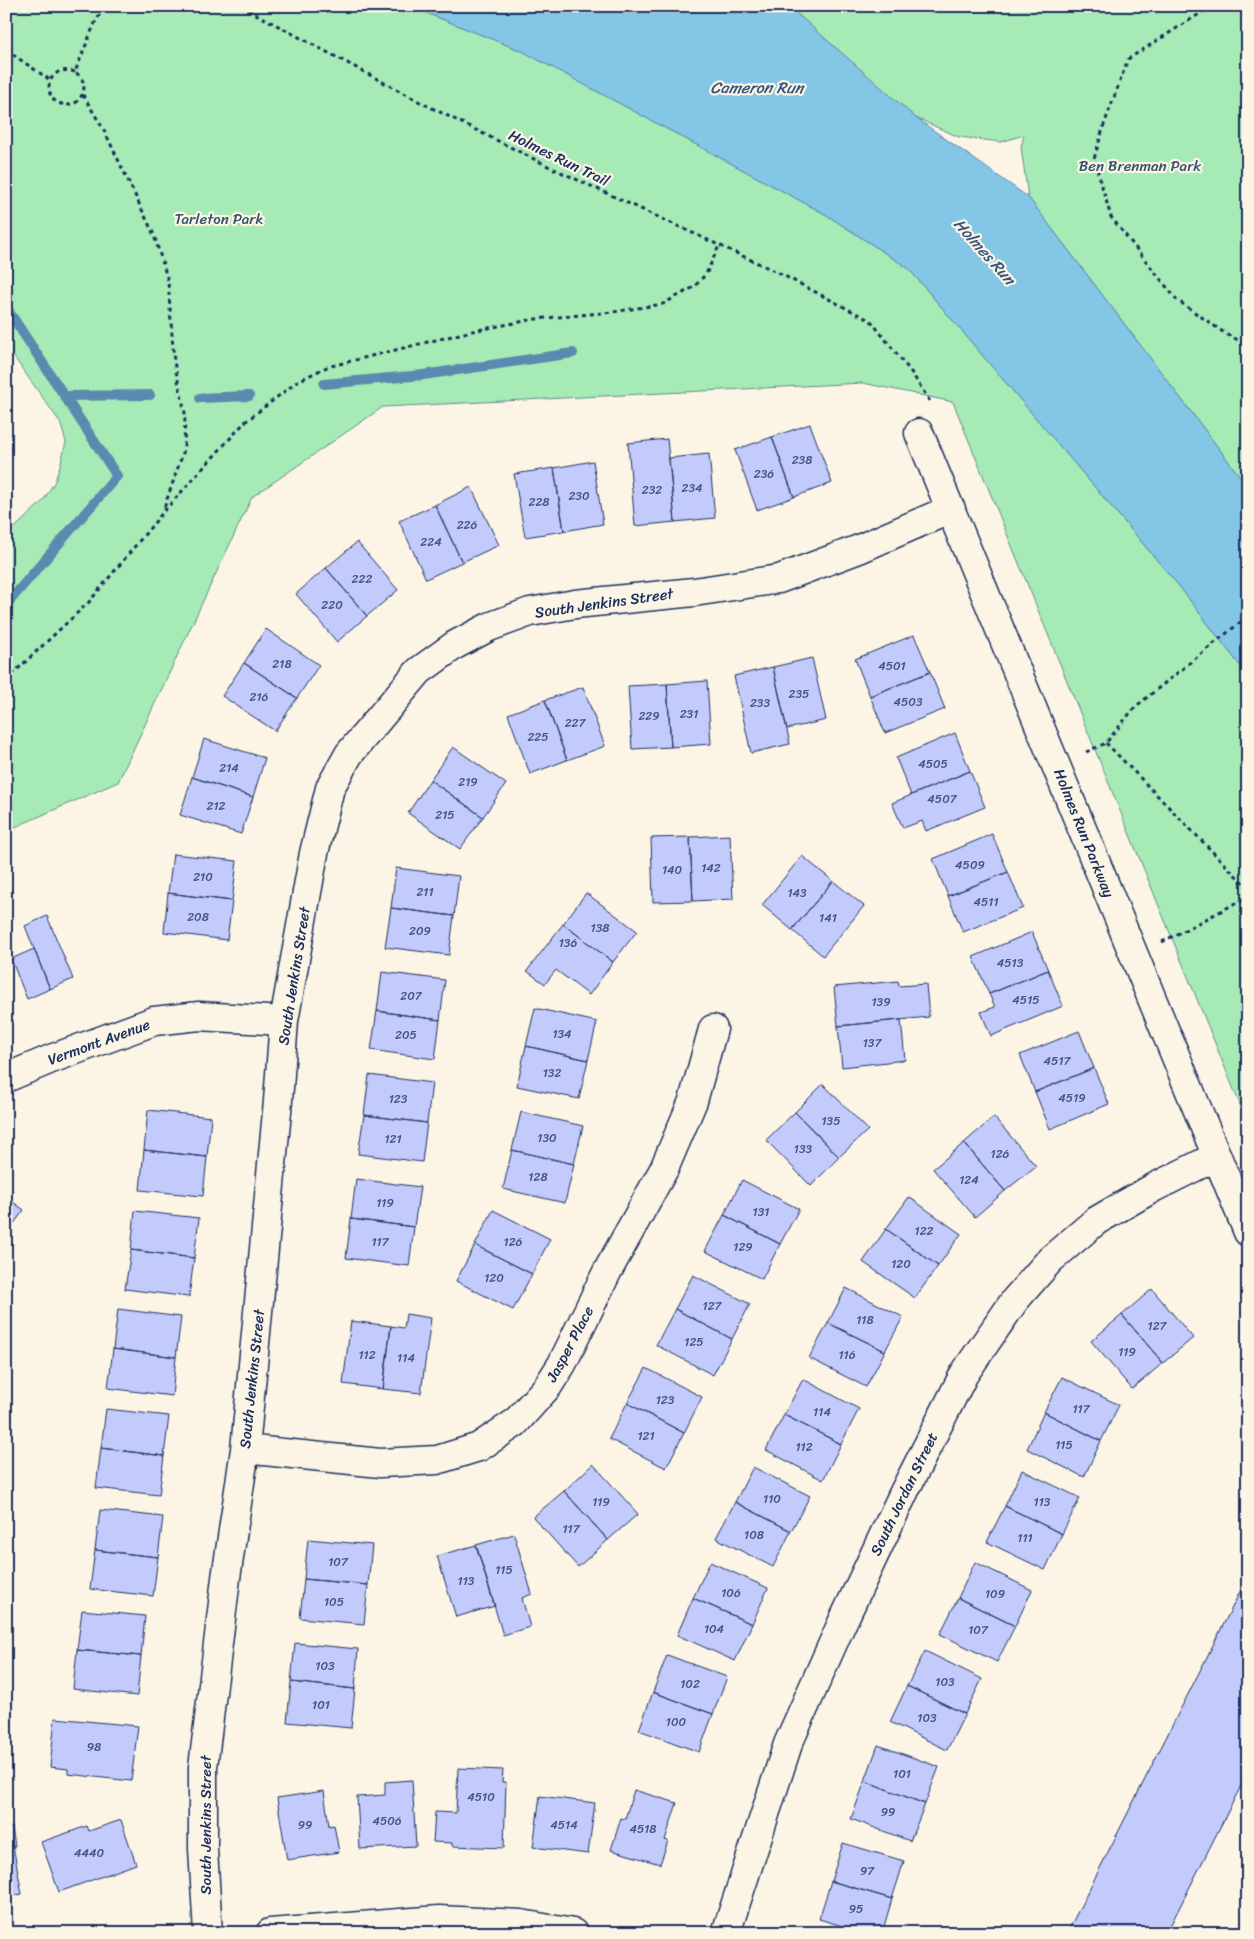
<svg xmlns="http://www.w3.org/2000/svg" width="1254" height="1939" font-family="Sriracha,sans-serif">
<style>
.green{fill:#a6eab5;stroke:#608c8a}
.water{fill:#84c6e5;stroke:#5a8aaf}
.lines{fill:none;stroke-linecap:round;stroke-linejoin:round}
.stream{stroke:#5a8aaf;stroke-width:10}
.building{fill:#c3cbfd;stroke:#1b2f5e}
.street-casing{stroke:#1b2f5e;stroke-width:31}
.path{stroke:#1b2f5e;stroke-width:3;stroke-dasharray:4 4;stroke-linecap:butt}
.street{stroke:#fcf5e5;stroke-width:28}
.labels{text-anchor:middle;stroke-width:4.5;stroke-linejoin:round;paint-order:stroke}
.number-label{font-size:12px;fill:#455686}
.street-label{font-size:15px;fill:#1b2f5e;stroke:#fcf5e5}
.park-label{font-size:15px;fill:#37546f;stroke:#fcf5e5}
.water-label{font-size:16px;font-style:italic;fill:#355580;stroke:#fcf5e5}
</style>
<rect width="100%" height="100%" fill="#fcf5e5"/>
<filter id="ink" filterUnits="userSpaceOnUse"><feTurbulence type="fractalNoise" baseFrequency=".02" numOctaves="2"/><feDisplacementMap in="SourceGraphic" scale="10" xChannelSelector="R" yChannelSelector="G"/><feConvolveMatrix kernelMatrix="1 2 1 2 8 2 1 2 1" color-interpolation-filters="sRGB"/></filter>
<g filter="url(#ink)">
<!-- green -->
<path class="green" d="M6,6H409L522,51L825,214L908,268L1179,586L1248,676V1124L953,402L863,383L383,407L252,497L118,782L6,831V536L43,501L55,481L61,462L66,442L60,422L6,346Z
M788,6H1248V487L1028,197L1021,147L1024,135L1001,142L959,137L916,118Z"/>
<!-- water -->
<path class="water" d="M409,6H788L916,118L1028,197L1248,487V676L1179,586L908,268L825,214L522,51Z"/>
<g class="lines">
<!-- stream -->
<path class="stream" d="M6,307L117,476L6,605
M324,384L423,375L573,353
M65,396L150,395
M200,398L249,396"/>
</g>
<!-- building -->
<path class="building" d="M810,424L832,483L794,497L772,437Z
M772,437L794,497L757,510L735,450Z
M667,439L675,522L635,526L628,443Z
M709,454L715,518L675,522L669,458Z
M593,461L603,524L564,531L554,468Z
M554,468L564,531L525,537L514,474Z
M471,487L499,545L462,562L435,505Z
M435,505L462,562L426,579L399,521Z
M357,542L398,590L367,616L326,568Z
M326,568L367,616L337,642L296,594Z
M266,629L319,665L297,698L244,663Z
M914,635L930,672L870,696L855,659Z
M812,658L826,720L787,729L773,667Z
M244,663L297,698L275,731L222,696Z
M773,667L790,744L751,753L734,676Z
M930,672L945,709L885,733L870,696Z
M707,681L711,744L671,747L667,684Z
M667,684L671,747L632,749L628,686Z
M583,687L605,746L567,760L545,700Z
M545,700L567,760L530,774L508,714Z
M955,733L970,771L911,795L896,758Z
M204,739L265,758L253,797L192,777Z
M453,747L506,784L483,817L430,780Z
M970,771L985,807L926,831L922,821L903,828L892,803Z
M192,777L253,797L241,834L180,815Z
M430,780L483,817L460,849L408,813Z
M992,834L1008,872L948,896L933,859Z
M730,835L733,899L693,901L690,837Z
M690,837L693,901L653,902L651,838Z
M173,854L237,861L232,901L168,893Z
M802,856L833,881L792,930L762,905Z
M396,868L459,876L454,916L391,908Z
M1008,872L1023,908L963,932L948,896Z
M833,881L864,906L823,956L792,930Z
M168,893L232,901L227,940L164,932Z
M586,893L637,931L613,962L563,924Z
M391,908L454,916L449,955L385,947Z
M47,916L73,979L50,989L25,926Z
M563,924L613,962L589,995L556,970L545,984L527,971Z
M1032,932L1048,970L989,994L973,957Z
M34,949L50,989L27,999L11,959Z
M1048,970L1063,1006L991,1036L981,1012L995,1007L989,994Z
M382,972L445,980L440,1020L377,1011Z
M898,981L899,986L926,984L929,1017L838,1026L834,987Z
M535,1008L597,1022L588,1060L526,1046Z
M377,1011L440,1020L435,1059L371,1050Z
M901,1020L905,1060L842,1067L838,1026Z
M1079,1031L1094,1068L1035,1092L1020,1055Z
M526,1046L588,1060L579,1099L517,1086Z
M1094,1068L1109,1104L1050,1129L1035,1092Z
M369,1075L432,1083L427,1123L364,1115Z
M823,1084L868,1130L839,1157L795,1112Z
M148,1110L211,1117L207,1157L144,1150Z
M521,1112L583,1126L574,1164L512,1150Z
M795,1112L839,1157L811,1186L766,1140Z
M364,1115L427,1123L422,1162L358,1154Z
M994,1117L1036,1166L1005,1191L964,1143Z
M964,1143L1005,1191L975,1217L933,1169Z
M144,1150L207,1157L203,1196L140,1190Z
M512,1150L574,1164L565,1203L503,1189Z
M356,1179L420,1187L414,1227L351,1219Z
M742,1180L799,1209L780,1244L724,1215Z
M6,1197L24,1210L9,1230L6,1228Z
M909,1197L961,1234L938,1266L886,1229Z
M493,1210L550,1239L532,1274L475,1245Z
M135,1211L199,1218L194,1258L131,1250Z
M724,1215L780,1244L762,1279L705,1251Z
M351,1219L414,1227L409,1266L346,1258Z
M886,1229L938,1266L915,1298L863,1262Z
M475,1245L532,1274L513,1310L456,1281Z
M131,1250L194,1258L189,1297L125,1289Z
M693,1275L750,1304L732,1339L675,1309Z
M846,1288L903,1317L885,1351L828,1323Z
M1152,1289L1193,1338L1163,1363L1122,1315Z
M118,1309L181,1317L176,1357L113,1349Z
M675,1309L732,1339L713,1375L656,1345Z
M406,1314L431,1318L421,1393L383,1389L391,1326L404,1328Z
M1122,1315L1163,1363L1132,1389L1091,1341Z
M351,1321L391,1326L383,1389L343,1384Z
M828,1323L885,1351L866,1387L809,1358Z
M113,1349L176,1357L172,1396L108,1388Z
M646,1368L702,1397L684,1433L627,1403Z
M1062,1377L1119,1405L1101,1441L1044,1412Z
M803,1379L859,1409L841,1444L784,1415Z
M627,1403L684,1433L666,1468L609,1439Z
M106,1409L169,1416L164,1456L101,1448Z
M1044,1412L1101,1441L1084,1477L1027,1449Z
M784,1415L841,1444L823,1480L766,1450Z
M101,1448L164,1456L159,1495L96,1488Z
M593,1464L638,1514L608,1540L564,1491Z
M753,1467L810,1496L791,1531L735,1502Z
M1022,1470L1080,1498L1062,1534L1005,1506Z
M564,1491L608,1540L578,1567L533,1517Z
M735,1502L791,1531L773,1567L716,1538Z
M1005,1506L1062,1534L1045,1570L987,1542Z
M100,1510L163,1517L158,1557L95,1550Z
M514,1534L532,1594L522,1598L530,1627L503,1635L476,1545Z
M308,1539L372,1545L368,1585L304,1579Z
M476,1545L495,1606L456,1617L437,1556Z
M95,1550L158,1557L153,1596L90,1589Z
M710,1562L768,1588L752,1624L693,1598Z
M975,1562L1032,1590L1015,1626L958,1598Z
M1248,1576V1772L1168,1930L1160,1926L1157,1933H1067Z
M304,1579L368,1585L364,1624L300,1618Z
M693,1598L752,1624L735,1661L677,1635Z
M958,1598L1015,1626L997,1662L940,1634Z
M82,1610L145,1616L141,1656L77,1650Z
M295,1643L358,1649L355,1689L291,1682Z
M77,1650L141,1656L137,1696L73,1689Z
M925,1651L982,1679L965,1714L907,1686Z
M667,1655L727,1677L713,1714L653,1692Z
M291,1682L355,1689L351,1728L287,1722Z
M907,1686L965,1714L947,1750L890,1722Z
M653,1692L713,1714L699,1752L639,1730Z
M55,1718L138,1726L131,1781L68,1774V1769L50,1767Z
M878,1745L939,1767L925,1804L865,1781Z
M458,1768L503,1770L502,1782H506L504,1848L452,1846V1843L433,1842L435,1812L456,1813Z
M412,1780L416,1846L360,1849L357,1797L385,1795V1782Z
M865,1781L925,1804L910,1841L851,1819Z
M634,1790L677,1803L665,1840L668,1841L660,1864L611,1850L621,1818L625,1819Z
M324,1791L329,1826L334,1825L339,1852L287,1860L277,1798Z
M540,1796L595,1803L588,1854L533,1847Z
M121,1820L136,1864L59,1892L41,1842L87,1826L89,1831Z
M12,1827L15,1846H13L22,1894L6,1897V1828Z
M843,1843L904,1861L892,1899L831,1881Z
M831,1881L892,1899L882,1933H866L819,1919Z"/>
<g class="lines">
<!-- street casing -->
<g class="street-casing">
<path id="street" d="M919,433L1248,1232
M6,1078L51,1059L154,1021L199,1016L284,1021
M245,1449L380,1463L437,1460L479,1447L515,1423L548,1386L562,1364L607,1272L664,1169L693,1101L713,1029
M208,1933L203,1849V1767L226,1578L245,1449L278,1101L284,1021L314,853L330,788L349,754L419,671L455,645L489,627L530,612L575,604L694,592L779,579L859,549L951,509
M270,1933L439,1920L521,1924L573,1933
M726,1933L788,1744L842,1623L905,1490L964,1374L1015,1300L1050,1260L1096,1221L1153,1188L1217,1156"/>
</g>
<!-- path -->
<path class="path" d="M241,6L422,103L552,168L775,271L871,321L911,372L931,403
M1212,6L1128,59L1104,125L1094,159L1111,217L1177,300L1226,334L1248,345
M6,50L50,80
M75,72C43,61 38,111 74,104C86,95 88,81 75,72L94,25L104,6
M83,95L104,130L154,235L168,281L174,362L185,413L184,450L164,508
M6,680L89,602L164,511L245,422L298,381L327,367L472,331L536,319L613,312L663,304L694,287L706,274L719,246
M1106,743L1248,888
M1086,752L1106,743L1135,707L1248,616
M1162,942L1240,901L1248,900"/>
<!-- street -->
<use href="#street" class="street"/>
</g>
</g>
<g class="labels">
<!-- number labels -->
<g class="number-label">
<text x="802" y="464">238</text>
<text x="764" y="478">236</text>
<text x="692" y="492">234</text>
<text x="652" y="494">232</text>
<text x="579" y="500">230</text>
<text x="539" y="506">228</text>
<text x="467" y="529">226</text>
<text x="431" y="546">224</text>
<text x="362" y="583">222</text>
<text x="332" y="609">220</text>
<text x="282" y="668">218</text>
<text x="892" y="670">4501</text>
<text x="799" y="698">235</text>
<text x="259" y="701">216</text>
<text x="908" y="706">4503</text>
<text x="760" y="707">233</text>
<text x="689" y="718">231</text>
<text x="649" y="720">229</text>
<text x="575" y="727">227</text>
<text x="538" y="741">225</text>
<text x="933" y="768">4505</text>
<text x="229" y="772">214</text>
<text x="468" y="786">219</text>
<text x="942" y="803">4507</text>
<text x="216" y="810">212</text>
<text x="445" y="819">215</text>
<text x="970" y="869">4509</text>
<text x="711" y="872">142</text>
<text x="672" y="874">140</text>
<text x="203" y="881">210</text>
<text x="425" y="896">211</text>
<text x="797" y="897">143</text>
<text x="986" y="906">4511</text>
<text x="198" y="921">208</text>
<text x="828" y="922">141</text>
<text x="600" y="932">138</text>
<text x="420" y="935">209</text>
<text x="568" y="947">136</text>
<text x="1010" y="967">4513</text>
<text x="411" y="1000">207</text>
<text x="1026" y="1004">4515</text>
<text x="881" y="1006">139</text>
<text x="562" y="1038">134</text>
<text x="406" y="1039">205</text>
<text x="872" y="1047">137</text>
<text x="1057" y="1065">4517</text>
<text x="552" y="1077">132</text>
<text x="1072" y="1102">4519</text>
<text x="398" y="1103">123</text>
<text x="831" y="1125">135</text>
<text x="547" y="1142">130</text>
<text x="393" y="1143">121</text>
<text x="803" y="1153">133</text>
<text x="1000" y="1158">126</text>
<text x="538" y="1181">128</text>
<text x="969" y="1184">124</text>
<text x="385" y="1207">119</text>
<text x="761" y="1216">131</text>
<text x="924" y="1235">122</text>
<text x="380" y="1246">117</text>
<text x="513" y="1246">126</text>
<text x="743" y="1251">129</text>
<text x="901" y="1268">120</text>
<text x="494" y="1282">120</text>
<text x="712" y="1310">127</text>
<text x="865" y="1324">118</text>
<text x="1157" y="1330">127</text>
<text x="694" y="1346">125</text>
<text x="1127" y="1356">119</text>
<text x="367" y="1359">112</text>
<text x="847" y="1359">116</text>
<text x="406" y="1362">114</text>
<text x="665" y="1404">123</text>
<text x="1081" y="1413">117</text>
<text x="822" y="1416">114</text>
<text x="646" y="1440">121</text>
<text x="1064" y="1449">115</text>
<text x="804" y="1451">112</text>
<text x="772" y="1503">110</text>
<text x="601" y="1506">119</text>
<text x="1042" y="1506">113</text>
<text x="571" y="1533">117</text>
<text x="754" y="1539">108</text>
<text x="1025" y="1542">111</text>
<text x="338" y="1566">107</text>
<text x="504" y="1574">115</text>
<text x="466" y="1585">113</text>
<text x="731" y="1597">106</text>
<text x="995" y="1598">109</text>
<text x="334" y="1606">105</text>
<text x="714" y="1633">104</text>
<text x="978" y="1634">107</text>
<text x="325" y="1670">103</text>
<text x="945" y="1686">103</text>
<text x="690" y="1688">102</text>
<text x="321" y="1709">101</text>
<text x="927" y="1722">103</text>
<text x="676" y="1726">100</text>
<text x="94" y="1751">98</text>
<text x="902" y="1778">101</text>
<text x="481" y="1801">4510</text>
<text x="888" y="1816">99</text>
<text x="387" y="1825">4506</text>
<text x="305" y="1829">99</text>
<text x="564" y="1829">4514</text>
<text x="643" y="1833">4518</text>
<text x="89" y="1857">4440</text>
<text x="867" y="1875">97</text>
<text x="856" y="1913">95</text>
</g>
<!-- street labels -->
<g class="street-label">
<text transform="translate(559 158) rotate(26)" y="5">Holmes Run Trail</text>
<text transform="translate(604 603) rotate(-8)" y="5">South Jenkins Street</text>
<text transform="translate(1084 833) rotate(68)" y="5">Holmes Run Parkway</text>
<text transform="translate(294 976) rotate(-81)" y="5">South Jenkins Street</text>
<text transform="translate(99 1042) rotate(-20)" y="5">Vermont Avenue</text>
<text transform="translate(570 1344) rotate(-62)" y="5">Jasper Place</text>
<text transform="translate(252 1379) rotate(-84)" y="5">South Jenkins Street</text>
<text transform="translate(904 1494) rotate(-64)" y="5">South Jordan Street</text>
<text transform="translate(206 1825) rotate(-90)" y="5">South Jenkins Street</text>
</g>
<!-- park labels -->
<g class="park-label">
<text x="1140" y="171">Ben Brenman Park</text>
<text x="219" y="224">Tarleton Park</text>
</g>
<!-- water labels -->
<g class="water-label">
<text x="757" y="93">Cameron Run</text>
<text transform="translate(985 251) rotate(48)" y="6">Holmes Run</text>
</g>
</g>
<!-- margin -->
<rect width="1254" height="1939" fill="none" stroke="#fcf5e5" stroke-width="25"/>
<rect x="12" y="12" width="1229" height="1914" fill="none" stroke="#1b2f5e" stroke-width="2" filter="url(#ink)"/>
</svg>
